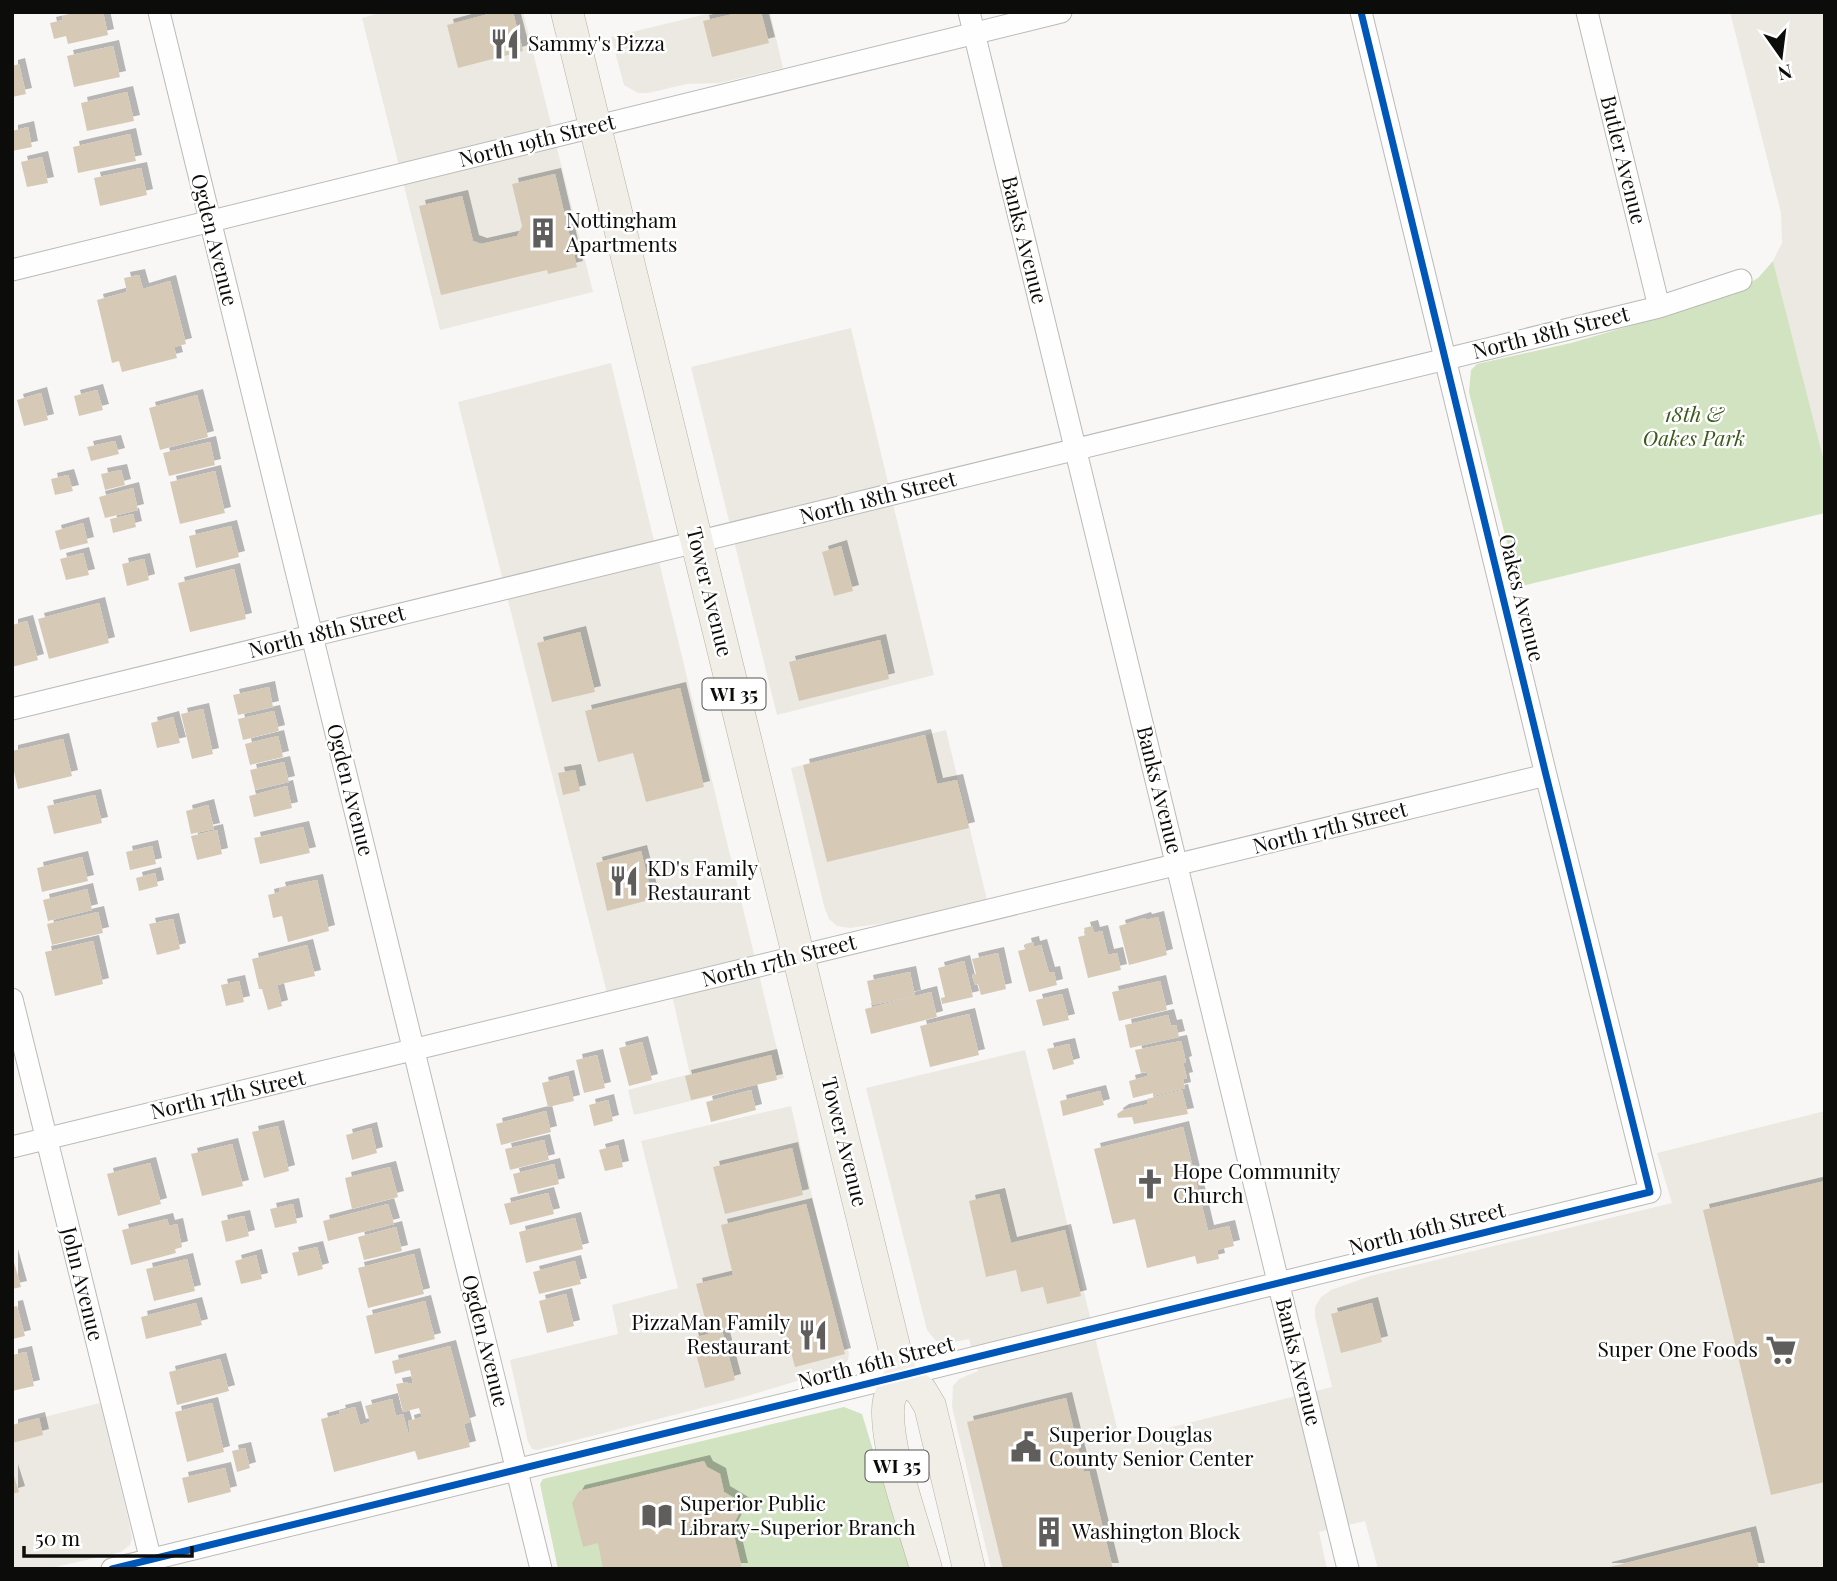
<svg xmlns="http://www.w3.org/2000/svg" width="1837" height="1581" font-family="'Playfair Display',serif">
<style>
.built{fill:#ece9e2}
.green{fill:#d1e3c0}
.building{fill:#d6cab7;filter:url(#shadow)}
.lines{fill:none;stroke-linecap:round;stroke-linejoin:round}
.street-casing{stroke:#babab8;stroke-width:23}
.primary-casing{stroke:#b6b1a1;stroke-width:33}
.street{stroke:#fefefe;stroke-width:21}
.primary{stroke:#f0eee6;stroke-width:32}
.cycleway-casing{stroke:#fff;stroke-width:11}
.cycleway{stroke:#0057b8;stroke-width:7}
.labels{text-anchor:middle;stroke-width:5;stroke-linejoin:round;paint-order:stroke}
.shield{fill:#fff;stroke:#555554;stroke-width:2}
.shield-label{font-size:19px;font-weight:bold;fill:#0c0c0a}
.poi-label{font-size:21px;fill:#0c0c0a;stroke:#fff;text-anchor:start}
.street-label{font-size:21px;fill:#0c0c0a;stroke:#fff}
.park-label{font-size:21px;font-style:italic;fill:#3d5a1c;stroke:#fff}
</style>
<defs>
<filter id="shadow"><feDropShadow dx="6" dy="-6" stdDeviation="0" flood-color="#0004"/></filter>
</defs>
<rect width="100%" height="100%" fill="#f8f7f5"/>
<!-- built -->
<path class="built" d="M383,12H523L593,292L440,330L362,18Z
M715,12H770L783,68L720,83L687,84L648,93H638L624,85L611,37Z
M1730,12H1825V465L1773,261L1782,243L1781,213Z
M851,328L934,675L777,715L691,367Z
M611,363L784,1078L634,1115L628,1090L690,1074L668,978L607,993L458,402Z
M946,730L987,900L899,921L850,928L837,926L829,919L824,906L791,768Z
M1025,1050L1120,1440L1332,1387L1315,1317V1307L1321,1297L1331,1290L1370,1276L1672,1203L1657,1153L1825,1111V1569H1378L1365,1521L1319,1532L1327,1569H991L952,1407L953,1386L959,1379L978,1371L969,1339L945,1344L936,1341L927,1330L866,1088Z
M791,1106L849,1354L848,1360L842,1366L834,1370L744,1397L537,1450L532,1449L528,1442L510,1360L618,1334L612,1305L678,1288L641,1141Z
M100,1403L129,1522L132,1539L130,1545L121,1552L47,1569H12V1425Z"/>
<!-- green -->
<path class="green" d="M1773,261L1825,465V513L1518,587L1469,392L1471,370L1477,364L1571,343L1681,311L1734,292L1758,278Z
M844,1407L862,1414L880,1473L896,1512L913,1569H558L540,1484L543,1479Z"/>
<!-- building -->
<path class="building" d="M81,12H103L108,35L68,44L66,36L54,39L50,23L63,20L62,16Z
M496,12H513L523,51L458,68L447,25Z
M742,12H761L769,43L712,57L703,21Z
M113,46L120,77L74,87L67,56Z
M19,64L26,94L12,97V66Z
M127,92L134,121L87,131L81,103Z
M28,127L32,147L12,151V131Z
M130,134L136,161L78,173L73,147Z
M42,157L48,183L27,187L21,162Z
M141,168L147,195L100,206L94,178Z
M555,174L577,267L548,274L547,270L441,295L419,206L462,196L473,241L481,244L517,236L522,226L512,184Z
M139,275L143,289L170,281L186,344L174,347L177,358L122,372L119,361L112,363L97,300L127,292L124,278Z
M97,390L103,410L79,416L74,396Z
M41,393L48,420L24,426L17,400Z
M197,395L208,437L160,450L149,408Z
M115,441L119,454L91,461L87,447Z
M210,442L215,465L169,476L163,453Z
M121,470L125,485L105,490L101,474Z
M215,471L225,513L180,524L170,482Z
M68,475L73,491L55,495L51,479Z
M133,488L138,510L105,518L99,497Z
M133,514L136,527L113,533L110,519Z
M83,523L88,543L60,550L55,531Z
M231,526L239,557L196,568L189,536Z
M841,546L853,591L834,596L822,552Z
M83,553L89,575L66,580L60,559Z
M144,559L149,580L127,586L122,564Z
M234,569L246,619L190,632L178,583Z
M99,603L109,643L49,659L38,619Z
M27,621L38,660L12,667V625Z
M580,632L595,692L552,702L537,643Z
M880,640L889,679L799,701L789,662Z
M269,687L273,707L238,715L233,695Z
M680,688L704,787L646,802L633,753L598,762L585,711Z
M203,709L213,754L192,759L181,714Z
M274,711L279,731L243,740L238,719Z
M173,717L180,743L157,748L151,723Z
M925,735L937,784L957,780L969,828L827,862L803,765Z
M278,736L283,757L250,765L245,744Z
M63,739L72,776L18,789L12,763V751Z
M284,762L289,782L255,790L250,770Z
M575,770L580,791L563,795L558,773Z
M287,786L292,808L254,817L249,796Z
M95,795L102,823L54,834L47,806Z
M208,805L214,829L191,834L186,811Z
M303,827L310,853L260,864L254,838Z
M217,830L222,854L197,860L191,836Z
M152,846L156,864L130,870L126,852Z
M641,851L653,899L607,911L596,863Z
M82,857L88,881L42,892L37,868Z
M155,873L158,886L139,891L136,878Z
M317,880L329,931L288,942L282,916L273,918L268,895L280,892L279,888Z
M87,889L92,910L48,921L43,900Z
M98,912L103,933L52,945L47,924Z
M1158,917L1167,955L1129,965L1119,926L1145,918L1146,920Z
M173,919L180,949L157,955L149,924Z
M1092,926L1094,933L1102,931L1108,955L1117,953L1121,970L1088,978L1078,937L1086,935L1084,928Z
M93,941L103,984L55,996L45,952Z
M1033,942L1034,947L1041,945L1049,973L1054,972L1057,985L1029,992L1018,951L1026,949L1025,944Z
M307,945L315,976L277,985L282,1006L268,1010L262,989H259L252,959Z
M998,953L1006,989L981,995L978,984L975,985L972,975L976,974L972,959Z
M964,961L973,997L942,1004L941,998L945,997L938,968Z
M910,972L915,996L872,1005L867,981Z
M239,981L244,1002L226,1006L221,985Z
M1160,981L1167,1010L1119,1021L1112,992Z
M931,992L937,1017L871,1034L865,1009Z
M1062,994L1069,1020L1043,1026L1036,1000Z
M969,1014L979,1055L930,1067L920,1026Z
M1168,1015L1171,1026L1176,1025L1179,1037L1130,1048L1125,1025Z
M1181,1041L1186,1062L1183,1063L1187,1078L1183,1079L1185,1088L1153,1096V1093L1133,1098L1129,1081L1148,1076L1147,1072L1141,1073L1135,1050Z
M642,1042L652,1080L629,1086L619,1048Z
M1069,1044L1074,1064L1053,1070L1047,1049Z
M597,1055L605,1088L584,1093L576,1060Z
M771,1055L777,1080L691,1100L685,1076Z
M568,1076L574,1101L548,1107L542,1083Z
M751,1090L756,1110L711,1122L706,1102Z
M1182,1090L1188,1114L1134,1124L1132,1117L1118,1118L1117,1114L1123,1110L1148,1104L1147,1099Z
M1100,1091L1104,1105L1063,1116L1060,1101Z
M608,1100L613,1121L594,1126L589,1105Z
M546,1111L551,1132L501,1145L496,1124Z
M278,1126L289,1171L264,1178L252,1132Z
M1183,1127L1208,1231L1229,1226L1234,1246L1217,1250L1219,1259L1197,1264L1195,1256L1147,1268L1135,1219L1113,1224L1094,1149Z
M371,1128L377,1153L352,1160L346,1135Z
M544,1140L549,1160L510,1170L505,1149Z
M232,1144L243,1186L202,1196L191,1154Z
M618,1145L623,1167L605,1171L599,1150Z
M792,1148L803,1195L725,1214L713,1167Z
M150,1163L161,1204L118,1216L107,1174Z
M554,1164L559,1184L518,1194L513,1174Z
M390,1167L398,1197L352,1209L345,1178Z
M1825,1181V1482L1771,1495L1703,1210Z
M548,1193L554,1214L510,1225L504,1204Z
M999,1194L1011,1243L1065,1230L1081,1296L1047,1304L1043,1287L1021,1292L1016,1270L986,1277L969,1201Z
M293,1204L297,1223L275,1228L270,1209Z
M388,1204L394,1224L328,1241L323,1221Z
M806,1204L845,1354L795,1367L781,1315L722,1330L735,1380L705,1388L692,1338L709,1334L696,1284L733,1275L721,1225Z
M244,1216L249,1236L226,1242L221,1221Z
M575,1218L583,1249L526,1263L519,1232Z
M167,1219L169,1226L177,1224L182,1247L175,1249L176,1253L131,1265L122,1230Z
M396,1227L402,1251L364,1260L358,1237Z
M317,1247L323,1269L298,1276L292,1253Z
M414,1254L424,1294L368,1308L358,1268Z
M12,1255L21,1287L12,1289Z
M256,1255L262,1279L241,1284L235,1261Z
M187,1259L195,1291L154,1301L146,1269Z
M575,1261L581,1284L539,1294L533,1272Z
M566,1294L574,1326L547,1333L539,1301Z
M425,1301L435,1339L375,1354L366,1316Z
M196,1303L202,1325L146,1339L141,1317Z
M1372,1303L1382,1342L1341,1353L1331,1314Z
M17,1306L25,1336L12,1339V1307Z
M450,1346L470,1422L464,1424L470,1447L418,1460L415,1451L334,1472L321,1419L340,1414L339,1411L355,1407L360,1425L370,1422L365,1406L392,1399L396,1416L403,1414L408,1432H410L408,1421L422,1417L419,1408L403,1412L396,1384L407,1382L408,1384L413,1383L410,1370L395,1374L392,1361Z
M26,1352L34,1386L12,1391V1355Z
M220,1359L229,1391L177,1405L169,1372Z
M1066,1398L1084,1472L1089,1471L1113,1569H1003L967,1422Z
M212,1403L224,1452L187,1462L175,1412Z
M39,1418L43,1435L12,1443V1425Z
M245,1448L250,1468L237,1472L232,1451Z
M704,1461L707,1467L720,1474L724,1492L744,1504L732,1527L742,1569H603L598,1543L583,1547L572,1503L579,1491Z
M225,1468L231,1492L188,1503L182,1478Z
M12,1470L19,1492L12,1494Z
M1750,1532L1759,1569H1606V1568Z"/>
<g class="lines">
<!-- street casing -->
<g class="street-casing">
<path id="street" d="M159,12L541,1569
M969,12L1348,1569
M1587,12L1659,307
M12,270L1061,12
M12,709L1659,307L1741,280
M12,999L153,1569
M12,1147L1546,775
M112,1569L1650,1192L1546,775L1361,12"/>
</g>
<!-- primary casing -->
<g class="primary-casing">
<path id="primary" d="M567,12L901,1375L921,1391L930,1406L969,1569
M901,1375C894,1386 888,1397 888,1410C887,1455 914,1524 926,1569"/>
</g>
<!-- street -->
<use href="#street" class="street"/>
<!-- primary -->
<use href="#primary" class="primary"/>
<!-- cycleway casing -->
<g class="cycleway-casing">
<path id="cycleway" d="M112,1569L1650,1192L1546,775L1361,12"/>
</g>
<!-- cycleway -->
<use href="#cycleway" class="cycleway"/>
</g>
<!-- icons -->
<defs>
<g id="restaurant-bare" transform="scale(2.415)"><path d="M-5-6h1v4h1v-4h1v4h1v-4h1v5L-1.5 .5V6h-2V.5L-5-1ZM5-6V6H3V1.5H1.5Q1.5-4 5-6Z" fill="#5f5e5c" stroke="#fff" stroke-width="2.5" paint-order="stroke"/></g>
<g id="building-bare" transform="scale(2.415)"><path d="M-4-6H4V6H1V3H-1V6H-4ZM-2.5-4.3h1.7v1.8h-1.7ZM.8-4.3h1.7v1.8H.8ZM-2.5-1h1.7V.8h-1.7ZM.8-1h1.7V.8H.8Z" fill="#5f5e5c" stroke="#fff" stroke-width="2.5" paint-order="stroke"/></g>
<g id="church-bare" transform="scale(2.415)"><path d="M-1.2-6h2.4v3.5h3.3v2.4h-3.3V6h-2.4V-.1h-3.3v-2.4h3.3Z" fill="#5f5e5c" stroke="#fff" stroke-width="2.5" paint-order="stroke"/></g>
<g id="supermarket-bare" transform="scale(2.415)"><path d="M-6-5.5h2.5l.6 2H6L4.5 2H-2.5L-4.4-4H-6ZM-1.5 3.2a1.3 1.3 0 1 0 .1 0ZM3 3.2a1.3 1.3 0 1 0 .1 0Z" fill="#5f5e5c" stroke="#fff" stroke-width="2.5" paint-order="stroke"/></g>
<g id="civic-bare" transform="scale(2.415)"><path d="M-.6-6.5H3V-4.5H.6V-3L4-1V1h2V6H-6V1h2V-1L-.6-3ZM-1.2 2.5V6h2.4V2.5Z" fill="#5f5e5c" stroke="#fff" stroke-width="2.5" paint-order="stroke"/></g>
<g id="library-bare" transform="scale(2.415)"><path d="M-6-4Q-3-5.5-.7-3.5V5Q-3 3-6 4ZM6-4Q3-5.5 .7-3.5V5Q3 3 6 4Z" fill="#5f5e5c" stroke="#fff" stroke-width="2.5" paint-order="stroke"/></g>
</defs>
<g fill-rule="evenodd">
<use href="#restaurant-bare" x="505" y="44"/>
<use href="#building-bare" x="543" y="233"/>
<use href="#restaurant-bare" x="624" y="881"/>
<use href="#church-bare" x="1150" y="1184"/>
<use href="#restaurant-bare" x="813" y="1335"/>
<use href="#supermarket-bare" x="1781" y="1350"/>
<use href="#civic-bare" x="1026" y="1447"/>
<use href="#library-bare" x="657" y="1516"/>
<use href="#building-bare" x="1049" y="1532"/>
</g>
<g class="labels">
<!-- shield labels -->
<g class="shield">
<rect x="702.5" y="678.5" width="63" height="31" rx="5"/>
<rect x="865.5" y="1450.5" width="63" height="31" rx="5"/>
</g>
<g class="shield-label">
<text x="734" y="701">WI 35</text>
<text x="897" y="1473">WI 35</text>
</g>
<!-- poi labels -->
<g class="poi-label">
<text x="528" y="51">Sammy's Pizza</text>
<text x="566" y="228">Nottingham<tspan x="566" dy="24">Apartments</tspan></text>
<text x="647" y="876">KD's Family<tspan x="647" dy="24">Restaurant</tspan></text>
<text x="1173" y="1179">Hope Community<tspan x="1173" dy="24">Church</tspan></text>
<text x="790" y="1330" text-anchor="end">PizzaMan Family<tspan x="790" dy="24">Restaurant</tspan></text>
<text x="1758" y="1357" text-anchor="end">Super One Foods</text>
<text x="1049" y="1442">Superior Douglas<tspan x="1049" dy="24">County Senior Center</tspan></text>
<text x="680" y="1511">Superior Public<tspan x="680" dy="24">Library-Superior Branch</tspan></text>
<text x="1072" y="1539">Washington Block</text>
</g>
<!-- street labels -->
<g class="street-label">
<text transform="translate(537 141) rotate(-14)" y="7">North 19th Street</text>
<text transform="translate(1623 160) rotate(76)" y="7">Butler Avenue</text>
<text transform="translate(214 240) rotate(76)" y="7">Ogden Avenue</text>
<text transform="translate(1024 240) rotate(76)" y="7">Banks Avenue</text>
<text transform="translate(1551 333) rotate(-14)" y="7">North 18th Street</text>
<text transform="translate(878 498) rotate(-14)" y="7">North 18th Street</text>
<text transform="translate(709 592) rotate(76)" y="7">Tower Avenue</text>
<text transform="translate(1521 598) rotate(76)" y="7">Oakes Avenue</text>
<text transform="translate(327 632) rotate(-14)" y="7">North 18th Street</text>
<text transform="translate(350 790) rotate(76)" y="7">Ogden Avenue</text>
<text transform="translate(1159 790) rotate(76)" y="7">Banks Avenue</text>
<text transform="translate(1330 828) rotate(-14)" y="7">North 17th Street</text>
<text transform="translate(779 961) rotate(-14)" y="7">North 17th Street</text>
<text transform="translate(228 1095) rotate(-13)" y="7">North 17th Street</text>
<text transform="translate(844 1142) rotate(76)" y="7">Tower Avenue</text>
<text transform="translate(1427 1229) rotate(-14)" y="7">North 16th Street</text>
<text transform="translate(82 1284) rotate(76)" y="7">John Avenue</text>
<text transform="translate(485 1341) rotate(76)" y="7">Ogden Avenue</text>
<text transform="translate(1298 1362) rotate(76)" y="7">Banks Avenue</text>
<text transform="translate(876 1363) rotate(-14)" y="7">North 16th Street</text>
</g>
<!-- park labels -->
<g class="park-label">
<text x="1694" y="422">18th &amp;<tspan x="1694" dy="24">Oakes Park</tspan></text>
</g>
</g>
<!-- border -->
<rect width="1837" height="1581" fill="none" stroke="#0c0c0a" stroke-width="28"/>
<!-- north arrow -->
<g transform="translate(1781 56) rotate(166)" stroke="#ffffff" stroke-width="5" paint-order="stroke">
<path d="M0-5L12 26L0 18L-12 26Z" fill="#0c0c0a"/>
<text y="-10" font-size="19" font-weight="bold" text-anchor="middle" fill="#0c0c0a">N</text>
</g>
<!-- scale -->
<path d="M24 1546v10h168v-10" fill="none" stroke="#0c0c0a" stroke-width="3.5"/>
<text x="35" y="1546" font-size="21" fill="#0c0c0a" stroke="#ffffff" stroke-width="5" paint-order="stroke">50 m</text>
</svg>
